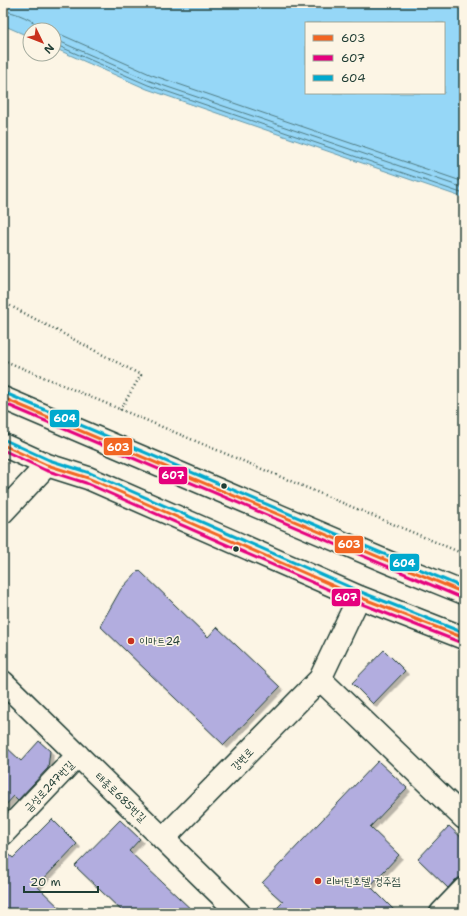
<svg xmlns="http://www.w3.org/2000/svg" width="467" height="916" font-family="'Shantell Sans','Poor Story',sans-serif">
<style>
.water{fill:#96d7f7;stroke:#6699a9;fill-rule:evenodd}
.lines{fill:none;stroke-linecap:round;stroke-linejoin:round}
.shore{stroke:#4f7b82;stroke-width:1}
.building{fill:#b2addf;stroke:#1f3d34;filter:url(#shadow)}
.minor-casing{stroke:#1f3d34;stroke-width:25}
.path{stroke:#1f3d34;stroke-width:2.5;stroke-dasharray:1 3;stroke-linecap:butt}
.minor{stroke:#fcf5e5;stroke-width:22}
.bus-1-casing{stroke:#fcf5e5;stroke-width:6}
.bus-2-casing{stroke:#fcf5e5;stroke-width:6}
.bus-3-casing{stroke:#fcf5e5;stroke-width:6}
.bus-1{stroke:#f26522;stroke-width:3}
.bus-2{stroke:#e5007d;stroke-width:3}
.bus-3{stroke:#00a9ce;stroke-width:3}
.bus-dot{fill:#1f3d34;stroke:#fcf5e5;stroke-width:1.5}
.poi-dot{fill:#c8321e;stroke:#fcf5e5;stroke-width:1.5}
.labels{text-anchor:middle;stroke-width:3;stroke-linejoin:round;paint-order:stroke}
.poi-label{font-size:11px;fill:#1f3d34;stroke:#fcf5e5;text-anchor:start}
.street-label{font-size:11px;fill:#1f3d34;stroke:#fcf5e5}
.line-badge{stroke:#fcf5e5;stroke-width:1.5}
.badge-label{font-size:11px;text-anchor:middle;font-weight:bold;fill:#fff}
</style>
<defs>
<filter id="shadow"><feDropShadow dx="3.5" dy="3.5" stdDeviation="0" flood-color="#0004"/></filter>
</defs>
<rect width="100%" height="100%" fill="#fcf5e5"/>
<filter id="ink" filterUnits="userSpaceOnUse"><feTurbulence type="fractalNoise" baseFrequency=".025" numOctaves="2"/><feDisplacementMap in="SourceGraphic" scale="8" xChannelSelector="R" yChannelSelector="G"/><feConvolveMatrix kernelMatrix="1 2 1 2 8 2 1 2 1" color-interpolation-filters="sRGB"/></filter>
<g filter="url(#ink)">
<!-- water -->
<path class="water" d="M3,3H464V198L147,89L54,48V30H30V37L3,25ZM306,23H444V93H306Z"/>
<g class="lines">
<!-- shore -->
<path class="shore" d="M3,11C14,11 36,21 43,30
M54,33L62,35L152,75L464,182
M54,39L150,81L464,188
M54,44L148,85L464,194"/>
</g>
<!-- building -->
<path class="building" d="M139,570L208,637L217,627L280,687L224,745L100,626L121,589Z
M384,650L405,671L373,704L352,683Z
M39,741L50,751L48,768L18,800L14,796L3,808V744L21,761Z
M378,761L407,788L370,827L399,855L370,886L397,913H272L283,902L262,883Z
M52,819L77,844L37,886L65,913H3V849L13,858Z
M120,820L140,839L129,851L195,913H124L75,866Z
M449,826L464,840V877L455,880L448,888L418,859Z"/>
<g class="lines">
<!-- minor casing -->
<g class="minor-casing">
<path id="minor" d="M3,398L390,563L464,593
M3,445L47,465L88,478L359,597L464,638
M3,512L47,465
M320,679L464,818
M3,682L239,913
M3,834L78,755
M163,839L320,679L359,597
M441,913L464,889"/>
</g>
<!-- path -->
<path class="path" d="M3,302L141,375L120,410
M3,360L464,554"/>
<!-- minor -->
<use href="#minor" class="minor"/>
<!-- bus-1 casing -->
<g class="bus-1-casing">
<path id="bus-1" d="M3,398L464,593
M3,445L47,465L88,478L359,597L464,638"/>
</g>
<!-- bus-2 casing -->
<g class="bus-2-casing">
<path id="bus-2" d="M3,403L462,598
M3,450L45,470L86,483L357,602L462,643"/>
</g>
<!-- bus-3 casing -->
<g class="bus-3-casing">
<path id="bus-3" d="M5,393L464,588
M5,440L49,460L90,473L361,592L464,633"/>
</g>
<!-- bus-1 -->
<use href="#bus-1" class="bus-1"/>
<!-- bus-2 -->
<use href="#bus-2" class="bus-2"/>
<!-- bus-3 -->
<use href="#bus-3" class="bus-3"/>
</g>
</g>
<!-- markers -->
<g class="bus-dot">
<circle cx="224" cy="486" r="3.5"/>
<circle cx="236" cy="549" r="3.5"/>
</g>
<g class="poi-dot">
<circle cx="131" cy="641" r="4"/>
<circle cx="318" cy="881" r="4"/>
</g>
<g class="labels">
<!-- poi labels -->
<g class="poi-label">
<text x="139" y="645">이마트24</text>
<text x="326" y="885">리버틴호텔 경주점</text>
</g>
<!-- street labels -->
<g class="street-label">
<text transform="translate(242 759) rotate(-46)" y="4">강변로</text>
<text transform="translate(49 786) rotate(-46)" y="4">금성로247번길</text>
<text transform="translate(121 797) rotate(44)" y="4">태종로685번길</text>
</g>
</g>
<g class="line-badge">
<rect x="49" y="409" width="31" height="19" rx="4" fill="#00a9ce"/>
<rect x="103" y="437" width="30" height="19" rx="4" fill="#f26522"/>
<rect x="158" y="466" width="30" height="19" rx="4" fill="#e5007d"/>
<rect x="334" y="535" width="30" height="19" rx="4" fill="#f26522"/>
<rect x="389" y="553" width="31" height="19" rx="4" fill="#00a9ce"/>
<rect x="331" y="588" width="30" height="19" rx="4" fill="#e5007d"/>
</g>
<g class="badge-label">
<text x="65" y="422">604</text>
<text x="118" y="451">603</text>
<text x="173" y="479">607</text>
<text x="349" y="548">603</text>
<text x="404" y="567">604</text>
<text x="346" y="601">607</text>
</g>
<!-- margin -->
<rect width="467" height="916" fill="none" stroke="#fcf5e5" stroke-width="16"/>
<rect x="8" y="8" width="451" height="900" fill="none" stroke="#1f3d34" stroke-width="1.5" filter="url(#ink)"/>
<!-- legend -->
<rect x="305" y="22" width="140" height="72" fill="#fcf5e5" stroke="#a4ab9e"/>
<rect x="313" y="35" width="20" height="6" fill="#f26522" stroke="#a4ab9e"/>
<text x="341" y="42" font-size="12" fill="#1f3d34">603</text>
<rect x="313" y="55" width="20" height="6" fill="#e5007d" stroke="#a4ab9e"/>
<text x="341" y="62" font-size="12" fill="#1f3d34">607</text>
<rect x="313" y="75" width="20" height="6" fill="#00a9ce" stroke="#a4ab9e"/>
<text x="341" y="82" font-size="12" fill="#1f3d34">604</text>
<!-- north arrow -->
<g transform="translate(42 42) rotate(133)"><circle r="19" fill="#fcf5e5" stroke="#a4ab9e"/>
<path d="M0-3L7 15L0 10L-7 15Z" fill="#c8321e"/>
<text y="-6" font-size="11" font-weight="bold" text-anchor="middle" fill="#1f3d34">N</text>
</g>
<!-- scale -->
<path d="M24 886v6h74v-6" fill="none" stroke="#1f3d34" stroke-width="2"/>
<text x="30" y="886" font-size="12" fill="#1f3d34" stroke="#fcf5e5" stroke-width="3" paint-order="stroke">20 m</text>
</svg>
